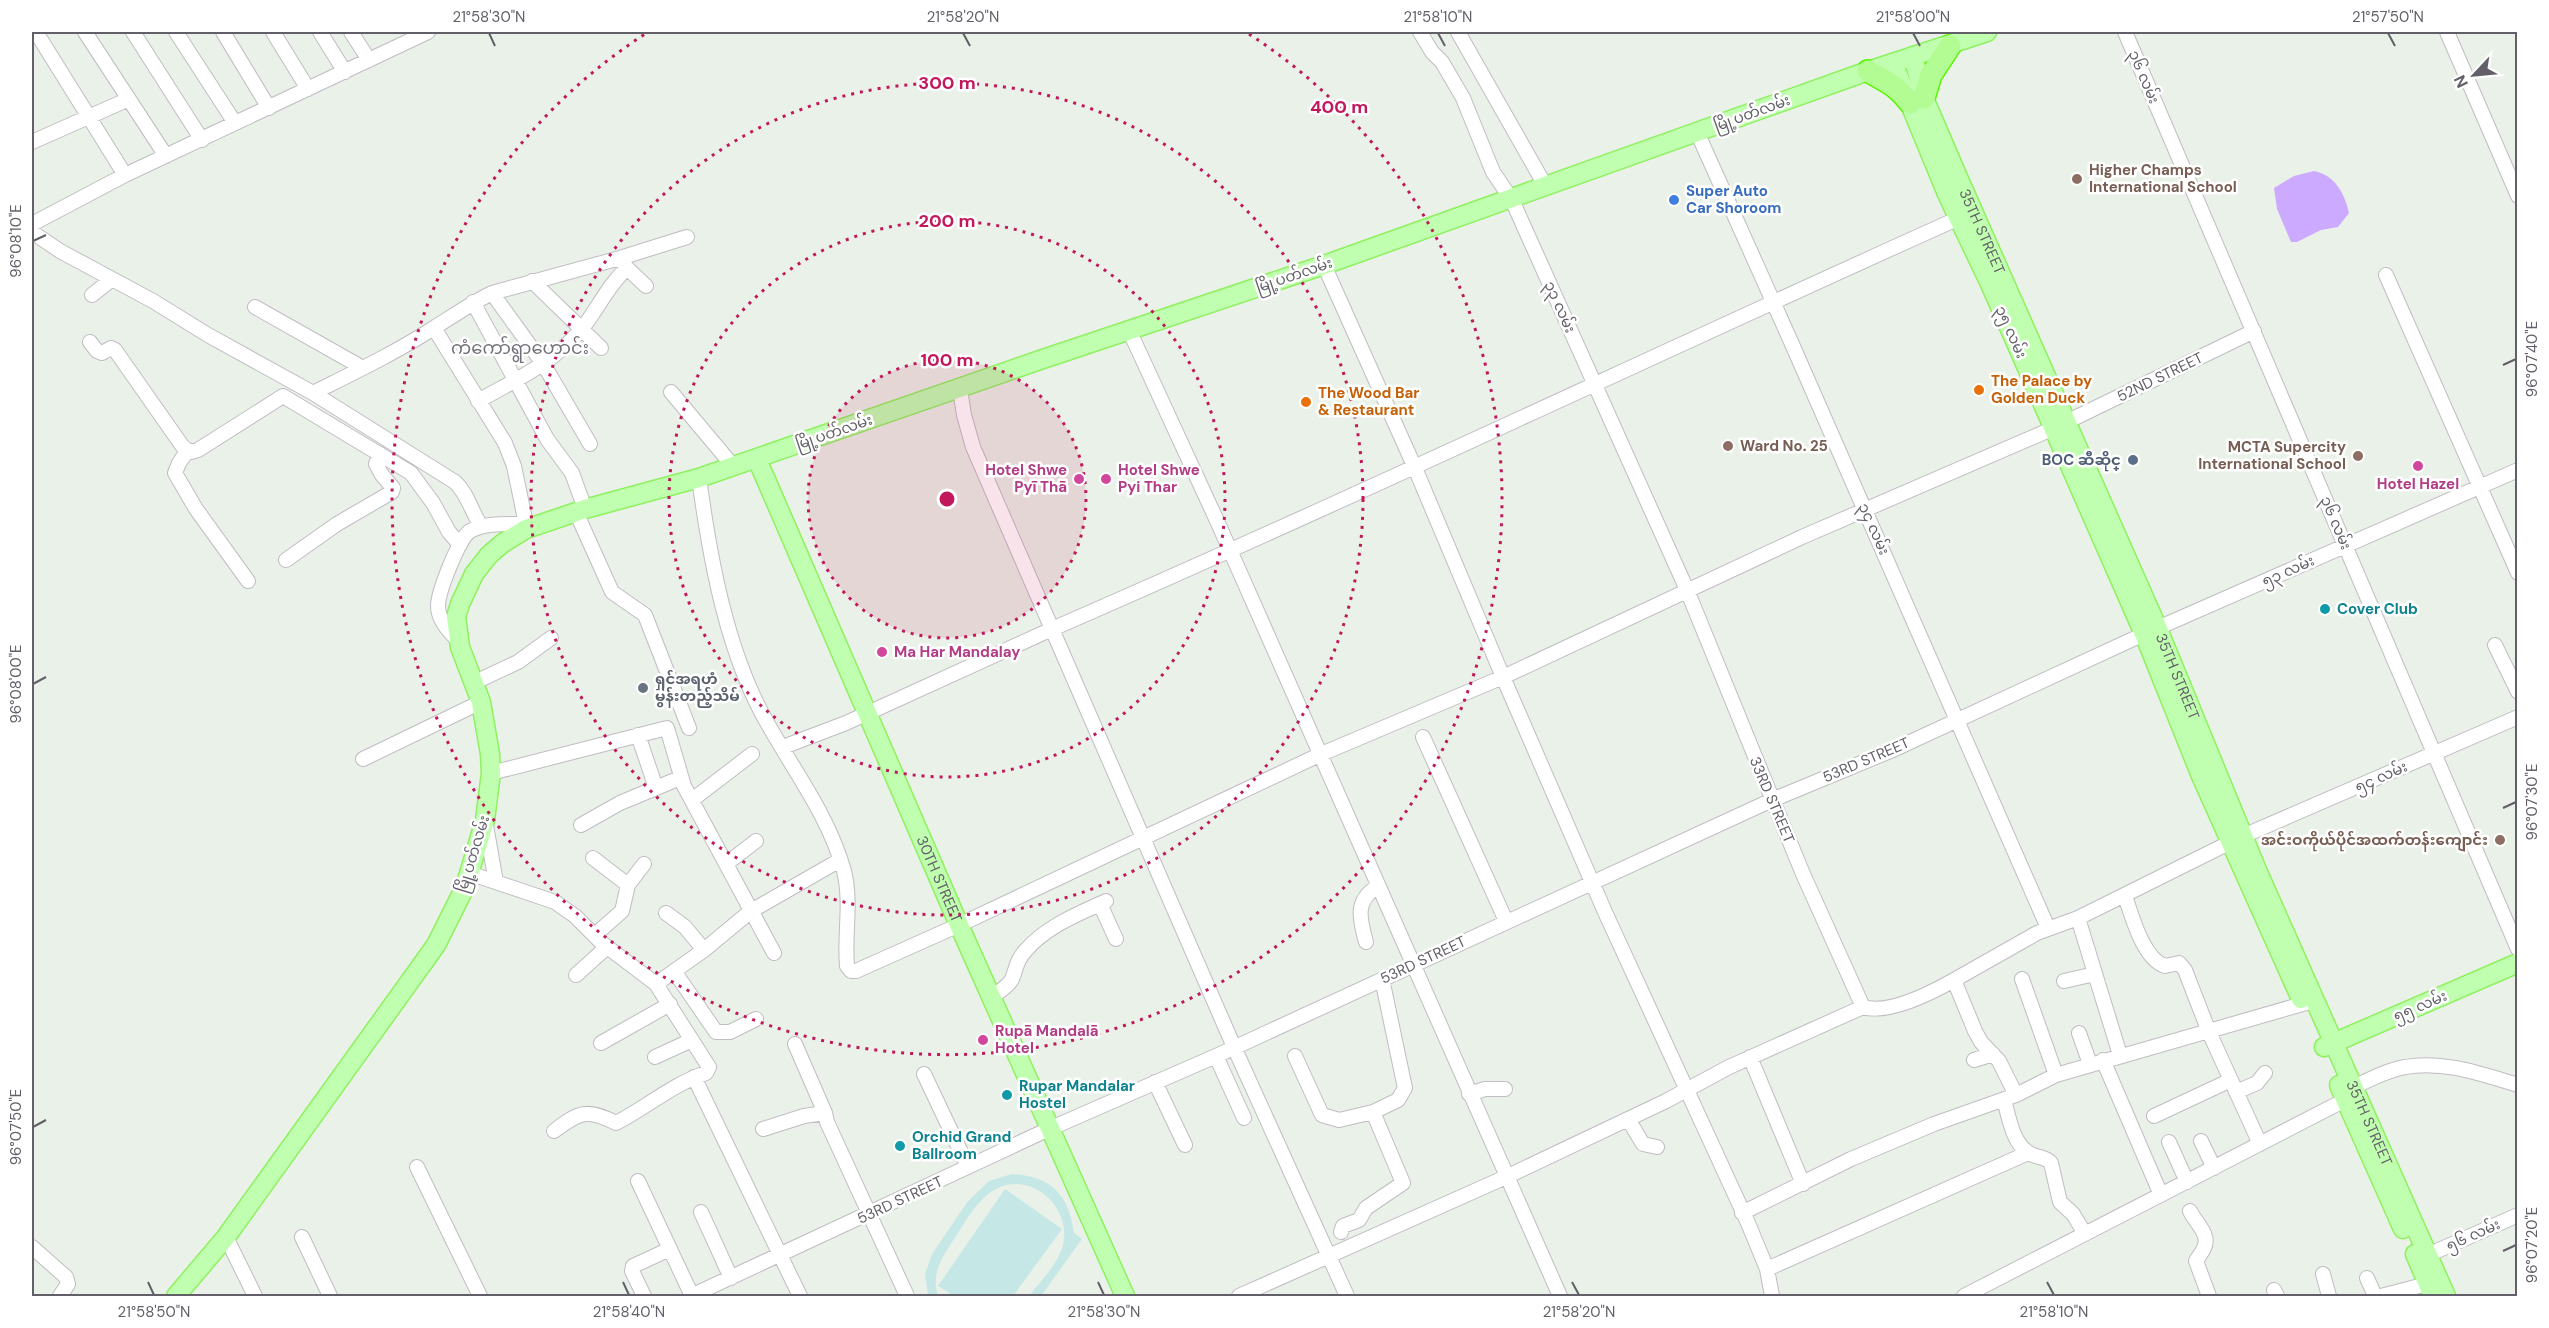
<svg xmlns="http://www.w3.org/2000/svg" width="2549" height="1328" font-family="'DM Sans','Noto Sans Myanmar',sans-serif">
<style>
.garden{fill:#c5e8e6}
.water{fill:#cbaaff}
.lines{fill:none;stroke-linecap:round;stroke-linejoin:round}
.minor-casing{stroke:#c0bcc3;stroke-width:16}
.major-casing{stroke:#8ff160;stroke-width:21}
.highway-casing{stroke:#58f701;stroke-width:24}
.minor{stroke:#fff;stroke-width:14}
.major{stroke:#bfffaf;stroke-width:18}
.highway{stroke:#b2fc93;stroke-width:21}
.ticks{fill:none;stroke:#635f68;stroke-width:2}
.ring{fill:none;stroke:#c2185b;stroke-width:3;stroke-dasharray:3 6}
.education-dot{fill:#8d6e63;stroke:#fff;stroke-width:2}
.shop-dot{fill:#3f7fe0;stroke:#fff;stroke-width:2}
.food-dot{fill:#e8710a;stroke:#fff;stroke-width:2}
.service-dot{fill:#5c6f8a;stroke:#fff;stroke-width:2}
.hotel-dot{fill:#d1479c;stroke:#fff;stroke-width:2}
.culture-dot{fill:#0f9aa8;stroke:#fff;stroke-width:2}
.worship-dot{fill:#6b7280;stroke:#fff;stroke-width:2}
.labels{text-anchor:middle;stroke-width:5;stroke-linejoin:round;paint-order:stroke}
.street-label{font-size:15px;fill:#635f68;stroke:#fff}
.education-label{font-size:15px;font-weight:bold;fill:#785e54;stroke:#fff;text-anchor:start}
.shop-label{font-size:15px;font-weight:bold;fill:#366cbe;stroke:#fff;text-anchor:start}
.food-label{font-size:15px;font-weight:bold;fill:#c56008;stroke:#fff;text-anchor:start}
.service-label{font-size:15px;font-weight:bold;fill:#4e5e75;stroke:#fff;text-anchor:end}
.hotel-label{font-size:15px;font-weight:bold;fill:#b23c85;stroke:#fff;text-anchor:start}
.culture-label{font-size:15px;font-weight:bold;fill:#0d838f;stroke:#fff;text-anchor:start}
.worship-label{font-size:15px;font-weight:bold;fill:#5b616d;stroke:#fff;text-anchor:start}
.quarter-label{font-size:18px;fill:#74707a;stroke:#fff}
.centre{fill:#c2185b;stroke:#fff;stroke-width:3}
.ring-label{font-size:18px;text-anchor:middle;font-weight:bold;fill:#c2185b;stroke:#fff;stroke-width:5;stroke-linejoin:round;paint-order:stroke}
.neatline{fill:none;stroke:#635f68;stroke-width:2}
.ticks-label{font-size:15px;text-anchor:middle;fill:#635f68}
</style>
<rect width="100%" height="100%" fill="#eaf1e8"/>
<!-- garden -->
<path class="garden" d="M1012,1174C1051,1176 1069,1195 1074,1233L1082,1239L1041,1296H1029C1039,1283 1055,1267 1061,1251C1076,1215 1038,1172 1000,1187C977,1197 966,1222 952,1242C941,1259 931,1275 938,1296H928L925,1274L932,1254L968,1201L989,1181Z
M1005,1189L1062,1229L1013,1296H954L938,1286Z"/>
<!-- water -->
<path class="water" d="M2314,171C2335,175 2345,194 2349,213L2338,227L2321,230L2297,242H2291L2277,209L2274,188L2294,176Z"/>
<g class="lines">
<!-- minor casing -->
<g class="minor-casing">
<path id="minor" d="M36,32L125,175
M85,32L166,156
M133,32L202,140
M176,32L235,123
M223,32L269,108
M273,32L308,89
M320,32L345,72
M351,32L369,60
M1420,32L1432,52L1442,62L1463,98L1493,172L1512,200L1687,590L1803,874L1863,1007
M1458,32L1546,187
M2125,32L2518,949
M2447,32L2518,196
M1697,132L1792,344L2048,928
M32,142L129,99
M32,224L125,175L428,32
M32,232L60,251L153,301L208,335L313,393L455,482C468,494 471,511 481,526
M620,258L687,237
M2386,275L2518,573
M532,281L601,348
M92,295L112,279
M473,302L547,439L572,473L585,509
M255,307L363,368
M434,328L505,443L514,466L526,524
M1129,330L1218,523L1560,1296
M90,342L97,351L102,353L111,348L115,350L183,447L191,452L198,450L283,396L411,473L433,503L449,532L460,545
M960,389L964,415L973,447L1052,629C1356,497 1656,354 1959,218
M671,392L733,466
M313,393C353,373 395,353 432,329C453,316 470,304 492,293
M478,401C517,379 550,365 580,331C597,311 607,286 627,268
M590,444L544,365L492,293L620,258L627,268L646,286
M188,450L179,463L175,473L196,509L248,581
M699,478C710,559 727,655 769,726C796,774 829,817 844,871C852,903 844,934 847,966L851,971H856L959,925L1319,755L1503,677L1415,468L1324,265
M576,512L612,592L645,615L689,728
M286,560L337,524L392,492L393,488L382,475L376,464L380,454
M459,641C450,633 438,620 438,606C438,592 459,538 470,531C487,521 514,525 534,524
M2495,645L2518,692
M473,683L518,662L551,638
M638,735L656,788
M1423,737L1506,921
M783,747L846,723L1052,629L1234,1047L1347,1296
M363,759L481,702
M491,773L667,728L684,786L774,953
M692,800L752,754
M485,820L496,882
M581,825L620,803L680,778
M593,858L628,885L622,911L596,934
M726,864L756,841
M469,873L555,902L575,916L602,943L656,984L709,1067L706,1073C673,1084 647,1107 616,1123C587,1108 579,1112 554,1131
M628,885L644,864
M2125,896C2132,916 2143,959 2165,966L2179,963L2185,970L2209,1032L2260,1144
M1100,904L1116,939
M666,913L685,927L704,950
M2078,918L2243,836L2518,717
M1366,942C1360,920 1354,901 1377,887
M674,971L716,1032H730L756,1019
M576,975L607,947
M2022,979L2056,1075
M1954,980L2037,933L2078,918L2120,1055
M2064,981L2095,974
M656,984L704,950L751,911L840,860
M991,998C997,993 1009,986 1012,979C1017,967 1016,961 1026,950C1047,926 1078,914 1106,901
M2079,1033L2090,1064
M601,1043L670,1004
M795,1044L825,1113L827,1122L907,1296
M1216,1056L1244,1118
M1295,1056L1322,1115L1339,1120L1373,1112
M655,1057L692,1040
M1750,1057L1803,1184
M1974,1060L1993,1054
M2103,1060L2161,1195
M924,1074L968,1167
M694,1077L800,1296
M1155,1082L1185,1145
M2353,1087C2370,1080 2386,1070 2405,1067C2443,1060 2481,1074 2518,1085
M2236,1092L2257,1083L2265,1073
M1469,1094L1485,1089H1505
M2004,1100C2009,1116 2012,1143 2029,1153C2036,1158 2045,1156 2051,1163L2060,1202L2073,1214L2085,1234
M2154,1116L2231,1080
M1628,1119L1643,1144L1657,1147
M763,1129L804,1116L825,1113
M2201,1141L2214,1168
M2169,1142L2187,1182
M417,1167L480,1296
M638,1181L692,1296
M2190,1211C2195,1222 2211,1235 2204,1248C2202,1253 2198,1257 2196,1261L2209,1296
M701,1212L731,1278
M1742,1213L1851,1159L1934,1124L2016,1095L2056,1075L2313,1001
M1341,1232L1343,1226L1359,1220L1366,1208L1403,1183L1373,1112L1398,1100L1405,1088L1382,979
M226,1237L255,1296
M302,1237L330,1296
M32,1247L66,1277L68,1284L60,1296
M2421,1258L2518,1215
M1767,1269L2028,1153
M2323,1274L2329,1296
M2367,1278L2375,1296
M2274,1290L2277,1296
M644,1296L632,1271L633,1266L670,1249
M691,1296L1049,1129L1216,1056L1772,800L1895,749L2144,634L2518,470
M1239,1296L1506,1177L1666,1101L1729,1067L1863,1007C1889,1015 1931,993 1954,980L1975,1031L1981,1042L1999,1061L2016,1095
M1772,1296L1767,1269L1748,1223L1605,912L1503,677L1802,537L2054,428L2254,331
M1964,1296L2345,1100
M2381,1296L2427,1284"/>
</g>
<!-- major casing -->
<g class="major-casing">
<g id="major">
<path id="s1" d="M1913,56L1924,98L1957,175L2158,629L2257,870L2446,1296"/>
<path d="M1893,63L1947,194L1990,284L2144,634L2201,776L2301,999"/>
<path id="s2" d="M757,459L959,925L1125,1296"/>
<path d="M2324,1047L2518,963"/>
<path d="M2339,1085L2403,1229"/>
<path d="M2415,1254L2433,1296"/>
<path d="M176,1296L226,1237L436,945L465,887L485,820L491,773L490,754L481,702L460,647L456,617L460,604L474,574L489,555L503,543L526,529L585,509L699,478L1040,360L1324,265L1868,71L1987,32"/>
</g>
</g>
<!-- highway casing -->
<g class="highway-casing">
<path id="highway" d="M1868,71C1888,83 1895,84 1910,103
M1924,98L1931,75L1950,46"/>
</g>
<!-- minor -->
<use href="#minor" class="minor"/>
<!-- major -->
<use href="#major" class="major"/>
<!-- highway -->
<use href="#highway" class="highway"/>
</g>
<!-- ticks -->
<path class="ticks" d="M489,33L495,46M963,33L970,46M1438,33L1445,46M1913,33L1920,46M2388,33L2395,46M33,241L46,235M2503,365L2516,359M33,684L46,677M2503,808L2516,802M33,1127L46,1120M2503,1251L2516,1245M148,1282L154,1295M623,1282L629,1295M1098,1282L1104,1295M1572,1282L1579,1295M2047,1282L2054,1295"/>
<!-- distance rings -->
<circle cx="947" cy="499" r="139" fill="#c2185b" fill-opacity=".12"/>
<g class="ring">
<circle cx="947" cy="499" r="139"/>
<circle cx="947" cy="499" r="278"/>
<circle cx="947" cy="499" r="416"/>
<path d="M1249 34A555 555 0 1 1 645 34"/>
</g>
<!-- markers -->
<g class="education-dot">
<circle cx="2077" cy="179" r="6"/>
<circle cx="1728" cy="446" r="6"/>
<circle cx="2358" cy="456" r="6"/>
<circle cx="2500" cy="840" r="6"/>
</g>
<circle class="shop-dot" cx="1674" cy="200" r="6"/>
<g class="food-dot">
<circle cx="1979" cy="390" r="6"/>
<circle cx="1306" cy="402" r="6"/>
</g>
<circle class="service-dot" cx="2133" cy="460" r="6"/>
<g class="hotel-dot">
<circle cx="2418" cy="466" r="6"/>
<circle cx="1079" cy="479" r="6"/>
<circle cx="1106" cy="479" r="6"/>
<circle cx="882" cy="652" r="6"/>
<circle cx="983" cy="1040" r="6"/>
</g>
<g class="culture-dot">
<circle cx="2325" cy="609" r="6"/>
<circle cx="1007" cy="1095" r="6"/>
<circle cx="900" cy="1146" r="6"/>
</g>
<circle class="worship-dot" cx="643" cy="688" r="6"/>
<g class="labels">
<!-- street labels -->
<g class="street-label">
<text transform="translate(2144 77) rotate(67)" y="5">၃၆ လမ်း</text>
<text transform="translate(1752 113) rotate(-20)" y="5">မြို့ပတ်လမ်း</text>
<text dy="5" stroke="none"><textPath href="#s1" startOffset="189">35TH STREET</textPath></text>
<text transform="translate(1294 275) rotate(-19)" y="5">မြို့ပတ်လမ်း</text>
<text transform="translate(1560 307) rotate(66)" y="5">၃၃ လမ်း</text>
<text transform="translate(2011 332) rotate(66)" y="5">၃၅ လမ်း</text>
<text transform="translate(2160 377) rotate(-26)" y="5">52ND STREET</text>
<text transform="translate(834 432) rotate(-19)" y="5">မြို့ပတ်လမ်း</text>
<text transform="translate(2336 523) rotate(67)" y="5">၃၆ လမ်း</text>
<text transform="translate(1874 529) rotate(66)" y="5">၃၄ လမ်း</text>
<text transform="translate(2288 571) rotate(-24)" y="5">၅၃ လမ်း</text>
<text dy="5" stroke="none"><textPath href="#s1" startOffset="675">35TH STREET</textPath></text>
<text transform="translate(1866 760) rotate(-23)" y="5">53RD STREET</text>
<text transform="translate(2381 777) rotate(-24)" y="5">၅၄ လမ်း</text>
<text transform="translate(1772 800) rotate(67)" y="5">33RD STREET</text>
<text transform="translate(473 854) rotate(-73)" y="5">မြို့ပတ်လမ်း</text>
<text dy="5" stroke="none"><textPath href="#s2" startOffset="458">30TH STREET</textPath></text>
<text transform="translate(1423 960) rotate(-25)" y="5">53RD STREET</text>
<text transform="translate(2420 1006) rotate(-23)" y="5">၅၅ လမ်း</text>
<text dy="5" stroke="none"><textPath href="#s1" startOffset="1161">35TH STREET</textPath></text>
<text transform="translate(900 1200) rotate(-25)" y="5">53RD STREET</text>
<text transform="translate(2473 1235) rotate(-24)" y="5">၅၆ လမ်း</text>
</g>
<!-- education labels -->
<g class="education-label">
<text x="2089" y="175">Higher Champs<tspan x="2089" dy="17">International School</tspan></text>
<text x="1740" y="451">Ward No. 25</text>
<text x="2346" y="452" text-anchor="end">MCTA Supercity<tspan x="2346" dy="17">International School</tspan></text>
<text x="2488" y="845" text-anchor="end">အင်းဝကိုယ်ပိုင်အထက်တန်းကျောင်း</text>
</g>
<!-- shop labels -->
<g class="shop-label">
<text x="1686" y="196">Super Auto<tspan x="1686" dy="17">Car Shoroom</tspan></text>
</g>
<!-- food labels -->
<g class="food-label">
<text x="1991" y="386">The Palace by<tspan x="1991" dy="17">Golden Duck</tspan></text>
<text x="1318" y="398">The Wood Bar<tspan x="1318" dy="17">&amp; Restaurant</tspan></text>
</g>
<!-- service labels -->
<g class="service-label">
<text x="2121" y="465">BOC ဆီဆိုင္</text>
</g>
<!-- hotel labels -->
<g class="hotel-label">
<text x="1067" y="475" text-anchor="end">Hotel Shwe<tspan x="1067" dy="17">Pyī Thā</tspan></text>
<text x="1118" y="475">Hotel Shwe<tspan x="1118" dy="17">Pyi Thar</tspan></text>
<text x="2418" y="489" text-anchor="middle">Hotel Hazel</text>
<text x="894" y="657">Ma Har Mandalay</text>
<text x="995" y="1036">Rupā Mandalā<tspan x="995" dy="17">Hotel</tspan></text>
</g>
<!-- culture labels -->
<g class="culture-label">
<text x="2337" y="614">Cover Club</text>
<text x="1019" y="1091">Rupar Mandalar<tspan x="1019" dy="17">Hostel</tspan></text>
<text x="912" y="1142">Orchid Grand<tspan x="912" dy="17">Ballroom</tspan></text>
</g>
<!-- worship labels -->
<g class="worship-label">
<text x="655" y="684">ရှင်အရဟံ<tspan x="655" dy="17">မွန်းတည့်သိမ်</tspan></text>
</g>
<!-- quarter labels -->
<g class="quarter-label">
<text x="520" y="354">ကံကော်ရွာဟောင်း</text>
</g>
</g>
<circle cx="947" cy="499" r="9" class="centre"/>
<g class="ring-label">
<text x="947" y="89">300 m</text>
<text x="1339" y="113">400 m</text>
<text x="947" y="227">200 m</text>
<text x="947" y="366">100 m</text>
</g>
<!-- border -->
<rect width="2549" height="1328" fill="none" stroke="#ffffff" stroke-width="66"/>
<!-- north arrow -->
<g transform="translate(2474 75) rotate(244)" stroke="#ffffff" stroke-width="4.5" paint-order="stroke">
<path d="M0-4.5L10 22L0 15L-10 22Z" fill="#635f68"/>
<text y="-9" font-size="16" font-weight="bold" text-anchor="middle" fill="#635f68">N</text>
</g>
<rect x="33" y="33" width="2483" height="1262" class="neatline"/>
<g class="ticks-label">
<text x="489" y="22">21°58'30"N</text>
<text x="963" y="22">21°58'20"N</text>
<text x="1438" y="22">21°58'10"N</text>
<text x="1913" y="22">21°58'00"N</text>
<text x="2388" y="22">21°57'50"N</text>
<text transform="translate(16 241) rotate(-90)" y="5">96°08'10"E</text>
<text transform="translate(2532 359) rotate(-90)" y="5">96°07'40"E</text>
<text transform="translate(16 684) rotate(-90)" y="5">96°08'00"E</text>
<text transform="translate(2532 802) rotate(-90)" y="5">96°07'30"E</text>
<text transform="translate(16 1127) rotate(-90)" y="5">96°07'50"E</text>
<text transform="translate(2532 1245) rotate(-90)" y="5">96°07'20"E</text>
<text x="154" y="1317">21°58'50"N</text>
<text x="629" y="1317">21°58'40"N</text>
<text x="1104" y="1317">21°58'30"N</text>
<text x="1579" y="1317">21°58'20"N</text>
<text x="2054" y="1317">21°58'10"N</text>
</g>
</svg>
